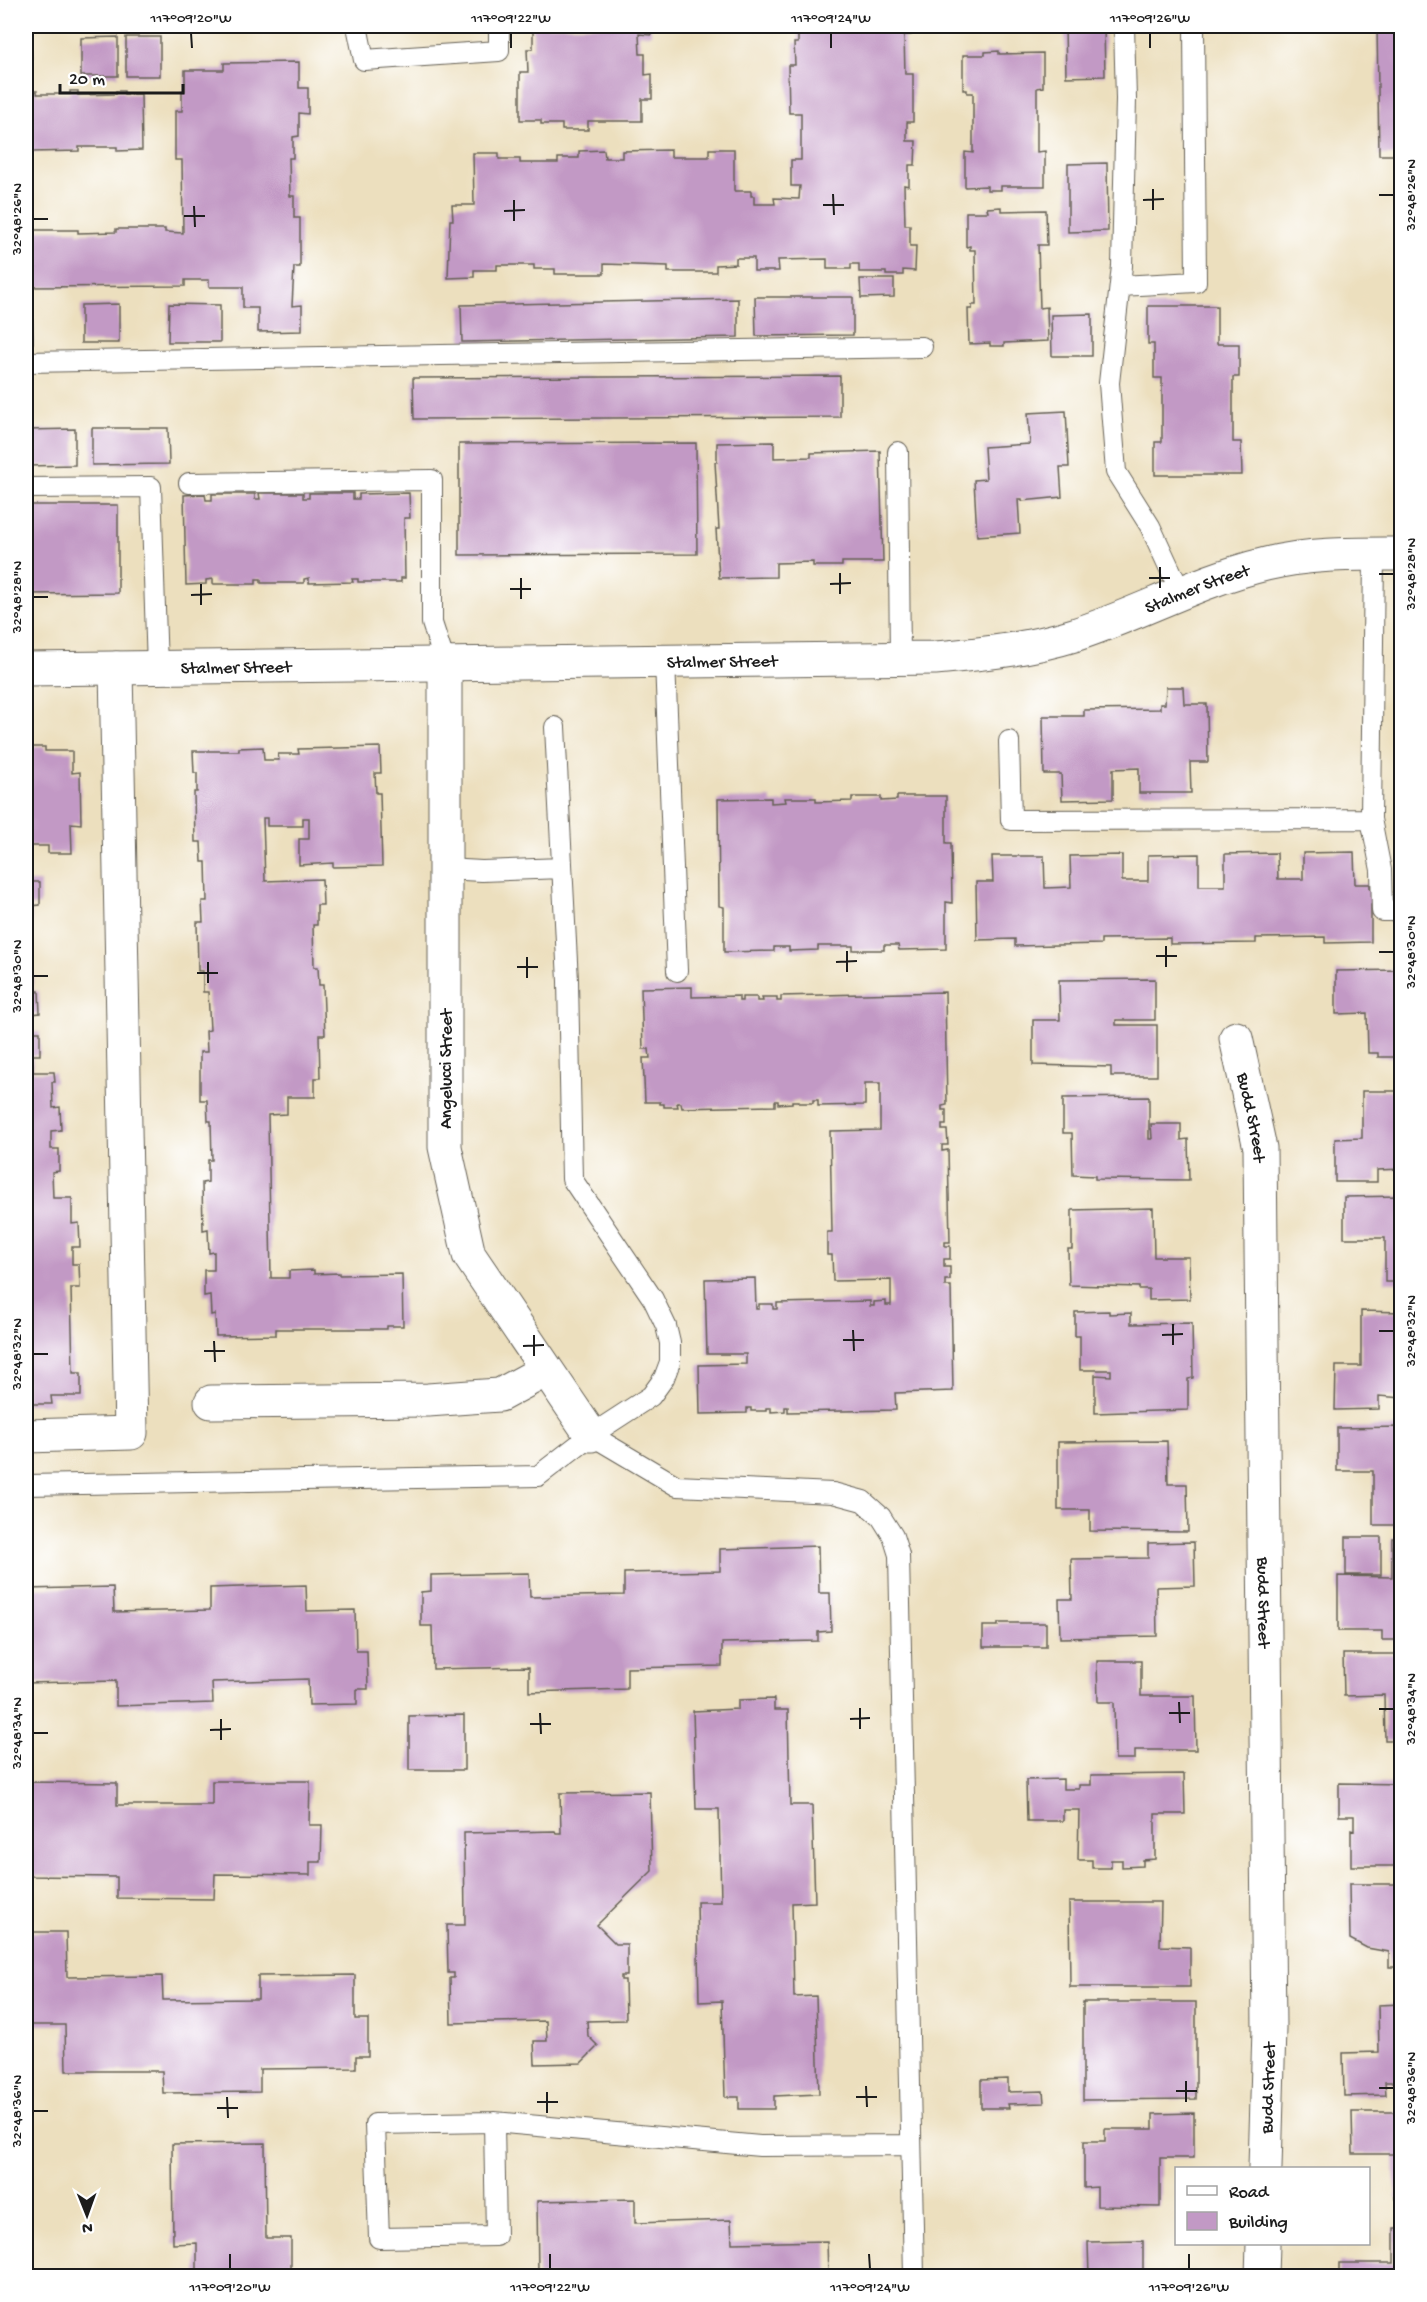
<svg xmlns="http://www.w3.org/2000/svg" width="1427" height="2302" font-family="'Gochi Hand',sans-serif">
<style>
.building{fill:#c299c5}
.lines{fill:none;stroke-linecap:round;stroke-linejoin:round}
.service-casing{stroke:#656055;stroke-width:22}
.minor-casing{stroke:#656055;stroke-width:35}
.tertiary-casing{stroke:#656055;stroke-width:35}
.service{stroke:#fff;stroke-width:20}
.minor{stroke:#fff;stroke-width:33}
.tertiary{stroke:#fff;stroke-width:33}
.ticks{fill:none;stroke:#1c1c1c;stroke-width:2}
.labels{text-anchor:middle;stroke-width:6;stroke-linejoin:round;paint-order:stroke}
.street-label{font-size:18px;fill:#1c1c1c;stroke:#fff}
.neatline{fill:none;stroke:#1c1c1c;stroke-width:2}
.ticks-label{font-size:15px;text-anchor:middle;fill:#1c1c1c}
</style>
<rect width="100%" height="100%" fill="#fff"/>
<filter id="ink" filterUnits="userSpaceOnUse"><feTurbulence type="fractalNoise" baseFrequency=".0167" numOctaves="2"/><feDisplacementMap in="SourceGraphic" scale="12" xChannelSelector="R" yChannelSelector="G"/><feConvolveMatrix kernelMatrix="1 2 1 2 8 2 1 2 1" color-interpolation-filters="sRGB"/></filter>
<filter id="wash" filterUnits="userSpaceOnUse"><feTurbulence type="fractalNoise" baseFrequency=".008" numOctaves="4" result="noise"/><feDisplacementMap in="SourceGraphic" scale="24" xChannelSelector="R" yChannelSelector="G"/><feGaussianBlur stdDeviation="1.35" result="paint"/><feColorMatrix in="noise" values="0 0 0 0 0 0 0 0 0 0 0 0 0 0 0 0 0 1.4 0 .05"/><feComposite in="paint" operator="in"/></filter>
<g filter="url(#wash)">
<rect width="100%" height="100%" fill="#ecdfbe"/>
<g id="blocks">
<!-- building -->
<path class="building" d="M537,26H651V35L639,34L640,54H645V75L652,74V99H642V121H588V130H562V124H541V120H520V72H528L527,49H533V27Z
M798,26H911V35H904L905,74H913V122H907V141H916L915,165H909V186L904,185L905,225H910V246H916L915,271L903,270V275H886V272H859V264H851V269H827V259L778,260L779,271H754V258H736V264L716,265V272H668V266L604,264V274H555V269H534V265H497V270H474V277L448,278L450,220H453L452,205H474L473,153H499V159H520V163H558V158H579V151L604,150L605,158H622V151L671,150V157H709V149H734V191H751V196H754V204H775L774,198L799,199L800,186H791V160H801V113H789L788,65H795L794,43H798Z
M961,26H1042V30H998V33H984V31H961Z
M1065,26H1104L1105,76L1066,77Z
M1377,26H1402V155H1379Z
M118,37V76H81V38Z
M126,37H160V76H126Z
M26,38H31L32,76L26,77Z
M999,51V54L1043,53V87L1037,88V152L1045,151V186H1001V190H987V186L965,187V152L973,153V93H967V90H963V55H985V52Z
M299,62V88H308V114L299,113V136L293,137V158H289L290,196H294V218H300V267H294L292,306L302,305V331L258,332V308H243V287H209V280H185V286L26,287V233H29V230H78V233L116,232V229H165V232L183,233L182,160H175V111H182V91H185V70H224V63Z
M30,91H37V94H70V91H78V95L116,94V91H124V94H141L142,150L117,151V147H79V151L31,152V147H26V94H30Z
M1107,163L1108,231L1068,232V164Z
M1001,207V211L1046,210L1047,245H1038L1040,308L1047,307L1048,341L1004,343V346H990V343L969,344L968,309H972V305H976L975,250H970V246L966,247V212H988L987,208Z
M860,279H894V297L861,298Z
M755,297H853V335L756,336Z
M738,299V337L462,342L461,305Z
M119,304V343H81V305Z
M169,304L220,305V342H168Z
M26,305H32L33,343H26Z
M1148,306H1217V344H1239V377H1233V442H1241L1242,475H1155V442H1162V378H1154V344H1148Z
M1092,314V356H1052L1051,315Z
M840,376V417L414,419L413,378Z
M1066,411L1069,467H1060L1062,497L1022,501V499H1018L1020,533L977,536L974,480L986,479L984,447L1030,444L1028,413Z
M92,428H168L169,464L92,465Z
M75,429V465L26,466V430Z
M774,442V458L811,457V453L880,451L883,562H842V566H813V562L776,563V577L719,578L716,529H719L715,462H717V443Z
M696,443L697,554L459,555V444Z
M259,493H303V498H309V493H353V499H359V494L409,493L410,518H404L405,578H401V582H358V579H352L353,582L309,583V578L304,579V583H261V579H256V584H213V579L206,580V584L186,585L184,495L205,494L206,500H212V494H255V499H260Z
M26,505H118V593L26,594Z
M1166,687H1183L1184,704H1207L1208,762H1190L1191,793H1139V768L1113,769V799L1062,800L1061,774H1044L1043,716H1084V710L1160,709V704H1165Z
M26,747H45V751H72V773L80,772L81,824L71,823L72,853H48V846H26Z
M263,747L264,760H279L278,754H299L298,749L380,747L381,773H375L376,793H380L382,866L333,867V863L299,865V839H309V818H303V826H267V818H263L265,881L322,879L323,905H317V925H313L314,967H318L319,985H323L325,1035H319L320,1078H315V1097H287V1114L268,1115L271,1278H289V1271L314,1270V1274L339,1273V1275L402,1274L403,1326H387V1329H276V1335L216,1336L215,1314L211,1315L210,1295L204,1296V1270H214V1252L209,1253L208,1229L203,1230L202,1183L208,1182V1160H212L211,1121H208L207,1100H200V1052H207L206,1031L210,1030L208,992H203V971H198L197,922H203L202,901H207L206,862H202L201,842H195L194,792H197V773H194L193,751H239V748Z
M897,796H946V843H951L952,903L946,902V949L899,950L898,945H884V950H853V946H818V950L789,951V947H774V951L724,952V907L719,906L718,799L771,798V803L786,802L785,798H816V802L852,801V797H881V801L897,800Z
M1354,852L1355,884H1370V888H1374L1375,905H1371V942L1325,943V937L1256,938V943L1170,944V938L1101,939V944L1015,946V939L977,940L976,882H993L992,856H1044L1045,888L1071,887L1070,856L1122,855V881H1148V855L1199,854V886H1225V854L1277,853L1278,879H1303V853Z
M26,882H40V905L31,906L33,991H39L40,1013L32,1014V1032H40V1055H32L33,1072H54L55,1082H52L53,1108L60,1107L61,1130L51,1131V1149H59V1171L52,1172L53,1198H72V1224L79,1223L80,1247H72V1264H79L80,1288H71L73,1373H81V1396H51L52,1404H26Z
M1402,970V1057H1378V1053H1368L1367,1013L1336,1014V971Z
M1155,979V1020H1116V1025H1157V1076H1111V1067L1033,1065V1020H1060L1059,980Z
M692,987V997L739,996V1001H742V997H757V1001H763L762,997H777V1001H781V996L945,992L947,1105L942,1106V1110H946V1125H942V1130H947L948,1145H942V1151L948,1150L950,1242H945V1246H950V1259H944V1267H950V1280H945V1286H951L953,1391L895,1393L896,1410L788,1412V1407H785V1411L771,1412V1408H766V1411H751V1408H747V1413L700,1414L699,1365L746,1364V1354H707L705,1279L755,1278L756,1309H759V1304H773V1309H777V1303L870,1301V1306H874V1302L886,1301V1305H891V1280L833,1281L832,1255H827V1232H832L830,1131L880,1130V1083H865V1105L818,1106V1100H813V1103H799V1101H792V1103L778,1104V1101H775V1106L682,1108L681,1103H677L678,1107H664V1104H660V1102H645L643,1058H650L649,1049H643L641,988Z
M1362,1091H1402V1169L1377,1170V1182H1335V1139L1362,1138Z
M1149,1097V1139H1152L1151,1124H1181V1140L1188,1139L1189,1180L1095,1179V1176L1073,1175L1072,1133H1063V1098Z
M1402,1196V1282H1385V1238H1344V1197Z
M1153,1208L1154,1257H1189L1190,1299L1149,1300V1289H1139V1287L1069,1285L1068,1249H1072V1210Z
M1109,1311V1314L1131,1313V1324L1192,1323L1193,1378L1188,1379V1410L1095,1413V1375L1111,1376V1370H1080V1336H1075V1312Z
M1361,1311L1402,1312V1398L1379,1396V1409L1335,1410L1336,1366H1361Z
M1402,1427V1525H1373V1471H1337V1428Z
M1167,1441L1168,1484H1187L1188,1532L1090,1531V1510H1058V1442Z
M1346,1537H1381V1575H1346Z
M1392,1538H1402V1640H1382V1631H1338V1576L1392,1577Z
M1194,1542L1195,1586L1156,1587L1157,1636L1060,1638L1059,1599H1072L1071,1559L1148,1558V1543Z
M818,1546L819,1593H830L831,1631L818,1632V1641L722,1643V1666L627,1668V1689L529,1692V1667L433,1669L432,1626H421V1592L431,1591V1575L529,1573L530,1597L624,1595V1573L720,1571V1549Z
M306,1585L307,1611L355,1610L356,1651H367L368,1689H357V1704L309,1705L308,1679L212,1682L213,1703L116,1706V1681L26,1683V1589L113,1587L114,1612L210,1610V1588Z
M998,1623H1046V1647H983V1626H998Z
M1343,1654H1402V1740H1385L1384,1695L1344,1696Z
M1097,1661H1141V1696H1195L1196,1750H1135V1759H1115L1114,1702H1098Z
M774,1699V1710H788L790,1805H812L815,1902L792,1903L794,1997L816,1996L819,2094L774,2096V2109H739V2097H725L722,2001L699,2002L697,1902H721L719,1809H696L693,1711L738,1709V1700Z
M464,1715V1770H409V1716Z
M1184,1774L1185,1814H1155V1859L1143,1860V1866L1122,1867V1860H1111V1868H1092V1860H1078L1079,1810H1063V1821H1027L1026,1780L1063,1779V1789H1079V1785H1091V1775Z
M212,1781H310L309,1825H322L321,1862H310V1875L215,1874L214,1899L117,1898V1877L26,1876V1782L117,1783V1805H212Z
M1339,1783L1402,1784V1866H1351V1830L1354,1831V1816H1339Z
M650,1792L652,1871L597,1925L616,1944H627V1976H621V1980H625L626,2020L587,2021L588,2036L598,2046L581,2063L535,2064L534,2041H547L546,2021L451,2023L450,1978H454V1973H448L447,1925H465L464,1833L555,1831L556,1833H561L560,1793Z
M1349,1884H1402V1967H1389V1952L1367,1948L1350,1939Z
M1069,1902H1161L1160,1946L1190,1947V1987H1070Z
M26,1932H66L67,1977L162,1976L163,2000L258,1999V1976L355,1975V2019H368V2056H356V2068L260,2069V2092L163,2093L162,2071H66L65,2025H26Z
M1083,2002H1196V2099L1083,2100Z
M1402,2004V2082H1385L1386,2095L1344,2096L1343,2053L1379,2052L1378,2005Z
M1008,2079V2092L1043,2091L1044,2103L1008,2104L1009,2108H981V2080Z
M1352,2112H1402V2199H1395L1394,2154H1353Z
M1194,2113V2158H1160V2207L1097,2206V2187L1084,2188V2141H1105V2129H1153V2114Z
M265,2143L266,2238H291V2276H197V2243L173,2244L172,2144Z
M635,2199V2223L731,2220L732,2243L827,2241L828,2276H538L537,2201Z
M1394,2228H1402V2276H1339V2263H1394Z
M1143,2241V2276H1089L1088,2242Z"/>
</g>
</g>
<g filter="url(#ink)">
<use href="#blocks" fill-opacity="0" stroke="#656055" stroke-width="1.5"/>
<g class="lines">
<!-- service casing -->
<g class="service-casing">
<path id="service" d="M357,26L364,60L499,51V26
M1124,26L1126,99L1122,266L1109,383L1116,472L1150,526L1181,593
M1120,286L1196,282L1194,26
M26,362L922,347
M898,452L900,659
M189,483L432,480V623L445,663
M26,488L151,487L157,668
M665,661L677,971
M1009,741L1011,820L1371,819L1374,554
M1371,819L1381,870L1382,911H1402
M445,869L482,871L562,868
M591,1435L677,1486L833,1493L863,1501L881,1517L893,1536L899,1555L914,2276
M26,1485L538,1476L591,1435L651,1396L664,1378L670,1362V1343L666,1326L653,1299L572,1179L568,981L555,727
M494,2122L496,2236L379,2238L375,2124L494,2122L760,2146L911,2145"/>
</g>
<!-- minor casing -->
<g class="minor-casing">
<g id="minor">
<path d="M445,663V1147L469,1255L591,1435"/>
<path id="s1" d="M1236,1038L1260,1148L1269,2028L1265,2168"/>
<path d="M211,1402L428,1400L484,1396L500,1395L546,1370"/>
<path d="M26,1436L131,1433L116,668"/>
<path d="M1262,2276L1263,2244"/>
</g>
</g>
<!-- tertiary casing -->
<g class="tertiary-casing">
<g id="tertiary">
<path id="s2" d="M26,669L935,658C982,654 1029,649 1074,635C1139,614 1199,580 1266,564C1310,553 1356,554 1402,554"/>
</g>
</g>
<!-- service -->
<use href="#service" class="service"/>
<!-- minor -->
<use href="#minor" class="minor"/>
<!-- tertiary -->
<use href="#tertiary" class="tertiary"/>
</g>
</g>
<!-- ticks -->
<path class="ticks" d="M191,33L192,48M511,33V48M831,33V48M1150,33V48M1153,189V210M833,194L834,215M1379,195H1394M514,200V221M1143,200L1164,199M823,205H844M194,206L195,227M504,211L525,210M184,216H205M33,219H48M1160,567V588M840,573V594M1379,574H1394M521,578V599M1149,578H1170M201,584V605M830,584L851,583M510,589H531M191,595L212,594M33,597H48M1166,946V967M847,951V972M1379,952H1394M1156,956H1177M527,957V978M208,962V983M836,962L857,961M517,967H538M197,973H218M33,976H48M1173,1324V1345M853,1330L854,1351M1379,1331H1394M534,1335V1356M1162,1335L1183,1334M843,1340H864M214,1341L215,1362M523,1346L544,1345M204,1351H225M33,1354H48M1179,1702L1180,1723M860,1708V1729M1379,1709H1394M540,1713L541,1734M1169,1713H1190M221,1719V1740M850,1719L870,1718M530,1724H551M210,1730L231,1729M33,1733H48M1186,2081V2102M866,2086L867,2107M1379,2088H1394M1176,2091H1197M547,2092V2113M227,2097L228,2118M856,2097H877M537,2102H558M217,2108H238M33,2111H48M230,2254V2269M550,2254V2269M869,2254L870,2269M1189,2254V2269"/>
<g class="labels">
<!-- street labels -->
<g class="street-label">
<text dy="6" stroke="none"><textPath href="#s2" startOffset="1182">Stalmer Street</textPath></text>
<text dy="6" stroke="none"><textPath href="#s2" startOffset="696">Stalmer Street</textPath></text>
<text dy="6" stroke="none"><textPath href="#s2" startOffset="210">Stalmer Street</textPath></text>
<text transform="translate(445 1069) rotate(-90)" y="6">Angelucci Street</text>
<text dy="6" stroke="none"><textPath href="#s1" startOffset="81">Budd Street</textPath></text>
<text dy="6" stroke="none"><textPath href="#s1" startOffset="567">Budd Street</textPath></text>
<text transform="translate(1267 2088) rotate(-88)" y="6">Budd Street</text>
</g>
</g>
<!-- margin -->
<rect width="1427" height="2302" fill="none" stroke="#fff" stroke-width="66"/>
<!-- legend -->
<rect x="1175" y="2167" width="195" height="78" fill="#ffffff" stroke="#a4a4a4" stroke-width="1.5"/>
<rect x="1187" y="2186" width="30" height="9" fill="#ffffff" stroke="#a4a4a4" stroke-width="1.5"/>
<text x="1229" y="2197" font-size="18" fill="#1c1c1c">Road</text>
<rect x="1187" y="2212" width="30" height="18" fill="#c299c5" stroke="#a4a4a4" stroke-width="1.5"/>
<text x="1229" y="2227" font-size="18" fill="#1c1c1c">Building</text>
<!-- north arrow -->
<g transform="translate(87 2215) rotate(179)" stroke="#ffffff" stroke-width="4.5" paint-order="stroke">
<path d="M0-4.5L10 22L0 15L-10 22Z" fill="#1c1c1c"/>
<text y="-9" font-size="16" font-weight="bold" text-anchor="middle" fill="#1c1c1c">N</text>
</g>
<!-- scale -->
<path d="M60 84v9h123v-9" fill="none" stroke="#1c1c1c" stroke-width="3"/>
<text x="69" y="84" font-size="18" fill="#1c1c1c" stroke="#ffffff" stroke-width="4.5" paint-order="stroke">20 m</text>
<rect x="33" y="33" width="1361" height="2236" class="neatline"/>
<g class="ticks-label">
<text x="191" y="22">117°09'20"W</text>
<text x="511" y="22">117°09'22"W</text>
<text x="831" y="22">117°09'24"W</text>
<text x="1150" y="22">117°09'26"W</text>
<text transform="translate(1410 195) rotate(-90)" y="5">32°48'26"N</text>
<text transform="translate(16 219) rotate(-90)" y="5">32°48'26"N</text>
<text transform="translate(1410 574) rotate(-90)" y="5">32°48'28"N</text>
<text transform="translate(16 597) rotate(-90)" y="5">32°48'28"N</text>
<text transform="translate(1410 952) rotate(-90)" y="5">32°48'30"N</text>
<text transform="translate(16 976) rotate(-90)" y="5">32°48'30"N</text>
<text transform="translate(1410 1331) rotate(-90)" y="5">32°48'32"N</text>
<text transform="translate(16 1354) rotate(-90)" y="5">32°48'32"N</text>
<text transform="translate(1410 1709) rotate(-90)" y="5">32°48'34"N</text>
<text transform="translate(16 1733) rotate(-90)" y="5">32°48'34"N</text>
<text transform="translate(1410 2088) rotate(-90)" y="5">32°48'36"N</text>
<text transform="translate(16 2111) rotate(-90)" y="5">32°48'36"N</text>
<text x="230" y="2291">117°09'20"W</text>
<text x="550" y="2291">117°09'22"W</text>
<text x="870" y="2291">117°09'24"W</text>
<text x="1189" y="2291">117°09'26"W</text>
</g>
</svg>
